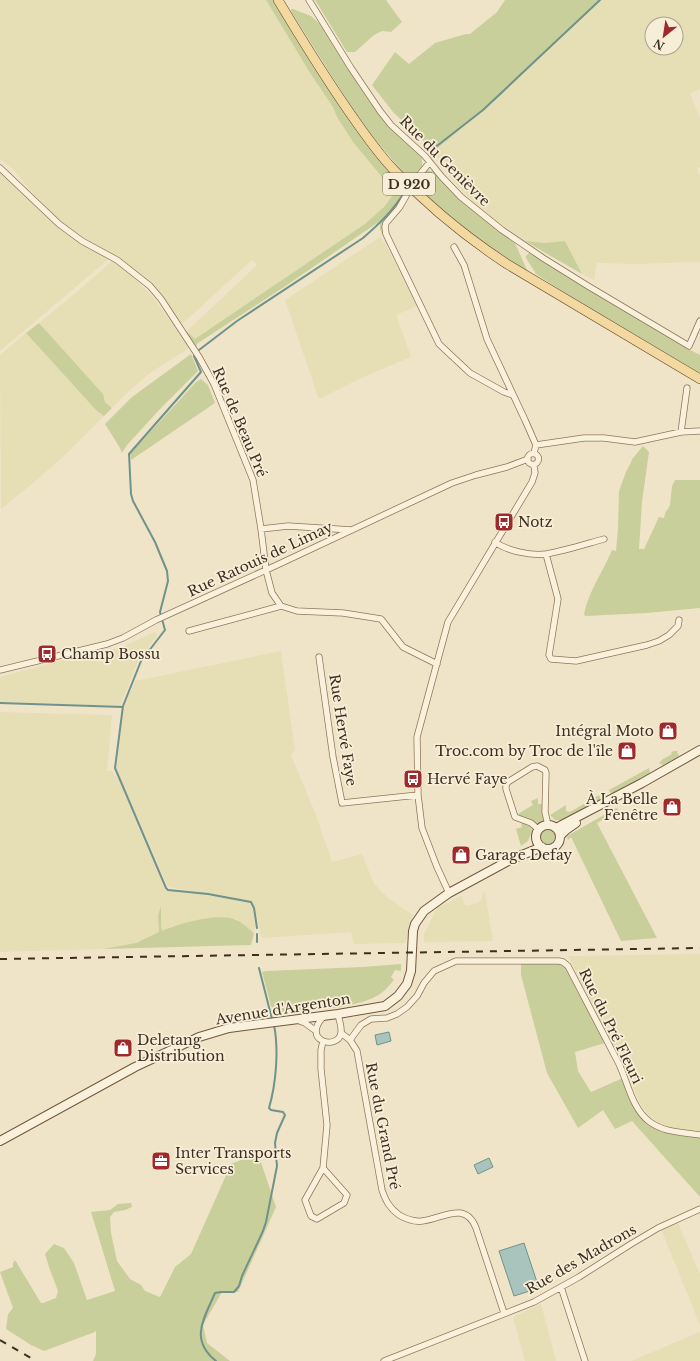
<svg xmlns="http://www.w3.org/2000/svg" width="700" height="1361" font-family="'Libre Baskerville',serif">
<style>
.farmland{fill:#e6deb5;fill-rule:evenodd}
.green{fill:#c9cf9b}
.water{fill:#a9c4bc;stroke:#6f938a}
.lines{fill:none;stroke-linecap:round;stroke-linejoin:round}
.stream{stroke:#6f938a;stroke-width:2}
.minor-casing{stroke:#8d765c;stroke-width:7}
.secondary-casing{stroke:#6f573f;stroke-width:10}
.primary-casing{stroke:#5b4430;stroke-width:10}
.minor{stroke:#faf1dc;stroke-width:5.5}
.secondary{stroke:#faf1dc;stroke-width:8}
.primary{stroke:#f3d9a0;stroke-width:9}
.rail{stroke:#3d2e20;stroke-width:2;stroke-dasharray:7 7;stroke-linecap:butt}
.labels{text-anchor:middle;stroke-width:3.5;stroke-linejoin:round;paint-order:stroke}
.shield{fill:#f7eed8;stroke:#756857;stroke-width:1}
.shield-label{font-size:13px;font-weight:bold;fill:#3d2e20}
.street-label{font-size:14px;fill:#3d2e20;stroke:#f7eed8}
.poi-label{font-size:14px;fill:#3d2e20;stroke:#f7eed8;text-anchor:start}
</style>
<rect width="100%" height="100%" fill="#f0e4c8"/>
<!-- farmland -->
<path class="farmland" d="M0,0H266L310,73L333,107L337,117L353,142L391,188L393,195L384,207L365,224L277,286L194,340L187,331L257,265L252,260L182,324L150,282L115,254L92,243L60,221L30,190L13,169L0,159Z
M600,0H700V89L690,94L700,118V167L697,168L700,176V262L636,264L597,263L594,280L582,274L565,241L545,243L525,241L493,218L467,196L451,178L434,151L499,97ZM652,24H676V48H652Z
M0,171L58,226L110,258L0,351Z
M380,237L386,245L417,306L396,315L411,357L361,378L319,399L285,300Z
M112,261L133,277L152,296L188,344L189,348L150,373L130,390L112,408L105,402L103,394L39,323L79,290Z
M26,333L96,410L104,416L65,455L39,478L1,509L0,355Z
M155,632L157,636L138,661L120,706L0,702V677L67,659L119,648Z
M281,651L295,750L291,755L316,815L332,862L362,854L374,884L388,898L413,915L405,943L354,944L351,932L262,938L259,933L260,931L255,908L251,901L243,900L250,903L253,909L255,926L254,933L236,919L173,926L162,931L161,925V907L158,915L159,932L136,943L103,949L0,952V712L112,715L107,771H112L118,779L165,890L168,891L238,899L168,887L116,768L124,706L135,681Z
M485,892L493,941L424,942V934L437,908L461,896L466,906L478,903L482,899V893Z
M700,954V1131L675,1128L660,1124L649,1116L641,1105L625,1069L568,956Z
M677,1221L700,1274V1325L661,1229Z
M541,1304L556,1361H525L513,1317Z
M700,1332V1361H631Z"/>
<!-- green -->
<path class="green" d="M266,0H274C299,41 324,84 352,124C368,147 388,168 407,189L399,205L383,223L382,230L388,244L387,245L380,229V221L284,287L198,343L196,346L197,350L184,329L195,339L365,224L384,207L393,195L391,188L353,142L337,117L333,107L310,73Z
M315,0H386L402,22L391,32L382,31L374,35L355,52H347Z
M505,0H600L499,97L434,151L393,112L372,85L395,52L409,64L435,43L466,34H470L497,12Z
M291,9H293L311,16L320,24C341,56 359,90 383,119C394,134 409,145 422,158V166L410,180L372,136L352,108L292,13Z
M428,170L435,172L462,202L515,243L527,270L525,271L487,246L442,211L415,185L418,180Z
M525,241L545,243L565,241L582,274Z
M529,253L541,259L679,344L700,355V374L617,326L542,278L536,274L526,258V256Z
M39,323L103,394L105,402L112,408L104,416L96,410L26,333Z
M191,354L198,371L160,409L127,445L122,453L120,448L105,424L132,397Z
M201,379L208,385L215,403L131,460L130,454L196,382Z
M643,446L649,452L642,502L639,549H644L659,517L664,518L666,511L668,509L670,505L672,486L675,480H700V608L647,613L585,616L584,614C589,590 603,572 612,550L616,551L618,528L619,491L626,472L633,458Z
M674,751H678L677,753L679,755L678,757L663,765L659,763L663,759L672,754L671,752Z
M649,768L650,773L611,794L609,790Z
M599,795L601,800L561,820H555L550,815L566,805V811L570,812Z
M538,798V804H542L543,821L536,825L516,815L533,805L531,801Z
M616,808L619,810L597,823L657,938L621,941L571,837L568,840L567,838L569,835Z
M521,822L530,827L532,831L528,841L521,846L516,829L522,827Z
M541 837a7 7 0 1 1 14 0a7 7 0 1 1-14 0Z
M161,906V925L162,931C178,924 219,912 236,920C242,922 249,929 254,933L251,945L103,949L136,943L159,932L158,915Z
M401,964V971L395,970L391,977L394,980C388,987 382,994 373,998C347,1010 303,1010 275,1012L271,1006L262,972L266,971L362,967Z
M521,964H559L567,968L605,1043L575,1052L578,1071L591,1092L623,1078L630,1095L652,1126L700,1138V1197L632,1121L615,1129L603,1110L578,1128L547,1073L521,975Z
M258,1153L276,1207L238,1292H222L203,1325L207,1343L230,1361H93L96,1354V1330L95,1332L44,1351L31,1345L6,1329L8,1314L13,1308L0,1272L13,1267V1263L15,1260L41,1303H43L56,1298L58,1291L49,1267L45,1254L54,1244L64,1248L74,1263L87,1300L115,1291L91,1212L110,1210L118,1204L131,1203L132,1207L125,1210L114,1212L110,1217L111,1233L117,1261L130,1279L141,1285L145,1291L160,1297L175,1267L191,1254L231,1164Z"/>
<!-- water -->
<path class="water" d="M389,1032L391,1041L377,1045L375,1035Z
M489,1158L493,1167L478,1174L474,1165Z
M524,1243L539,1288L514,1296L499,1251Z"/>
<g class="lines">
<!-- stream -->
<path class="stream" d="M433,149L483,110L600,0
M199,350L237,321L363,238C379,224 394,210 405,191
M194,356L201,372L129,454L131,494L133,501L155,542L167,571L168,581L160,612L165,630L141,661L123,706L115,768L166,888L168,890L208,894L251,902L254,908L257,928
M0,703L123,707
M257,934V942
M259,968L272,1019
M216,1361C189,1339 204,1319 215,1293L221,1292H234L239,1286L242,1276L263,1231L266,1222L277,1166L275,1143L277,1133L285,1115L283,1112L271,1110L269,1108C276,1084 279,1050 274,1025"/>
<!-- minor casing -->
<g class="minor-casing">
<path id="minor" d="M309,0L351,68L380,111L391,125L425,156L441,176L461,197L502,230L543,258L588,286L689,346L700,321
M0,168L59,224L82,241L117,260L150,286L161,299L199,357L214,384L253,480L261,529L266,570L272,593L281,606L297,611L343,613L381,619L403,647L437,664
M415,180L430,162
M406,196L399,208L386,223L385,227L386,234L439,344L470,373L504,392L513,395
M454,247L464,265L487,339L525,420L536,445L534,453
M681,432L687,388
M536,445L584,438H604L635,442L681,432L700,431
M527.5 459a5.5 5.5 0 1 1 11 0a5.5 5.5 0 1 1-11 0Z
M261,529L288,526L352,530
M495,542C507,551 532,556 546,554C565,551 586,544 604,539
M546,554L558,599L549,655L551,659L576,661L647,645L659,641L669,635L678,626L679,620
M189,631L281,606
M319,657L333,757L342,803L418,795
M0,670L107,644L123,638L156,620L277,565L452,483L476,475L507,467L528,459
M539,830L531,823L515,817L506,789V785L508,782L532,767L537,766L545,770L546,773L545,812L548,825
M449,893L437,867L422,828L418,795L417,737L448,622L532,482L535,473L534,465
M324,1016C300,1041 338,1051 341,1033C342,1027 339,1020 338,1014
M297,1020L305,1023L316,1031
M341,1033L350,1040L357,1051L382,1190C386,1202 390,1208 399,1215C406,1219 414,1222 422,1221C442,1219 465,1200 476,1228L504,1313
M350,1040L361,1025L371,1019L387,1018L397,1014L407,1007L417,996L424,983L434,971L456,961H559L563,962L568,966C585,998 602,1031 619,1064C628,1083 632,1109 650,1122C665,1133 683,1132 700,1135
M323,1041L321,1050V1069L327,1125L323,1168L305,1200L311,1216L317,1219L344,1203L347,1195L323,1168
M561,1287L585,1361
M384,1361L534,1302L579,1277L631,1244L658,1228L700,1209"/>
</g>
<!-- secondary casing -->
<g class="secondary-casing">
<path id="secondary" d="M536 837a12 12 0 1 1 24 0a12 12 0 1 1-24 0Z
M556,828L642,783L700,750
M560,836L566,830L576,823
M0,1141L135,1067L199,1037L229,1028L338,1014L385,1006L398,996L407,984L411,971L413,931L415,924L424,911L449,893L512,859L542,847"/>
</g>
<!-- primary casing -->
<g class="primary-casing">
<path id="primary" d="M278,0C299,35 320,69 343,103C359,126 374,149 393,169C427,205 466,237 507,264L700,379"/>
</g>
<!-- minor -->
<use href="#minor" class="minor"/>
<!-- secondary -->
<use href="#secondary" class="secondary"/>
<!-- primary -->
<use href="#primary" class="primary"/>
<!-- rail -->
<path class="rail" d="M0,959L700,948
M0,1340L36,1361"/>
</g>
<!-- icons -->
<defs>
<g id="bus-square" transform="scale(1)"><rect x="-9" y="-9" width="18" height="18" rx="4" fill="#9e2a2b" stroke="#f7eed8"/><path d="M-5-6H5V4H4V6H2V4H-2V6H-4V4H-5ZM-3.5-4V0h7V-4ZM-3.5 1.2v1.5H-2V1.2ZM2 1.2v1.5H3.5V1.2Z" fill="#fff"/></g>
<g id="shop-square" transform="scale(1)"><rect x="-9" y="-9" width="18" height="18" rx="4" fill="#9e2a2b" stroke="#f7eed8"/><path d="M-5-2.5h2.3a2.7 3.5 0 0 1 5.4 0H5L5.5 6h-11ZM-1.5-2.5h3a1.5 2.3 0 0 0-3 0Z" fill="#fff"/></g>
<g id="office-square" transform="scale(1)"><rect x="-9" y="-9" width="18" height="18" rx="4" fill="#9e2a2b" stroke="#f7eed8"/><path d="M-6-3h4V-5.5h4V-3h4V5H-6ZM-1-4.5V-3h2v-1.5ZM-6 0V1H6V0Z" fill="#fff"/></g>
</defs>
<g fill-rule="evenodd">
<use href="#bus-square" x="504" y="522"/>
<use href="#bus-square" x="47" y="654"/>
<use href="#shop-square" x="668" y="731"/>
<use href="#shop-square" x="627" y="751"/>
<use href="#bus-square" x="413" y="779"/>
<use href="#shop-square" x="672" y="807"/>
<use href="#shop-square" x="461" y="855"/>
<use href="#shop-square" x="123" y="1048"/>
<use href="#office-square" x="161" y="1161"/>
</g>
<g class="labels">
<!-- shield labels -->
<rect class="shield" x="383" y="173" width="52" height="22" rx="3"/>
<g class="shield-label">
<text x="409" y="189">D 920</text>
</g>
<!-- street labels -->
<g class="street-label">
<text transform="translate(445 161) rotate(45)" y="5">Rue du Genièvre</text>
<text transform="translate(240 422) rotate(67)" y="5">Rue de Beau Pré</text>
<text transform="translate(260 559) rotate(-25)" y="5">Rue Ratouis de Limay</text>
<text transform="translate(343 730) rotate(81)" y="5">Rue Hervé Faye</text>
<text transform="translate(283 1009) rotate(-9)" y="5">Avenue d'Argenton</text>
<text transform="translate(611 1026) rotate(64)" y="5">Rue du Pré Fleuri</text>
<text transform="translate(383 1126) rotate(79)" y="5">Rue du Grand Pré</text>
<text transform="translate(581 1259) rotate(-30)" y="5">Rue des Madrons</text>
</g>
<!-- poi labels -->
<g class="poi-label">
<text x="518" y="527">Notz</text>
<text x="61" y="659">Champ Bossu</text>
<text x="654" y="736" text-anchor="end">Intégral Moto</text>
<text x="613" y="756" text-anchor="end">Troc.com by Troc de l'île</text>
<text x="427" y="784">Hervé Faye</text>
<text x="658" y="804" text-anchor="end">À La Belle<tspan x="658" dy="16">Fenêtre</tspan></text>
<text x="475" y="860">Garage Defay</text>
<text x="137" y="1045">Deletang<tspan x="137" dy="16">Distribution</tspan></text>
<text x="175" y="1158">Inter Transports<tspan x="175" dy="16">Services</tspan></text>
</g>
</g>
<!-- north arrow -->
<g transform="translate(664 36) rotate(210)"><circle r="19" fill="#f7eed8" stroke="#ada18e"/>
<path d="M0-3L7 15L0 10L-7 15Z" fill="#9e2a2b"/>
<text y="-6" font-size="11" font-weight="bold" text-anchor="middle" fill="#3d2e20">N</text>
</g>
</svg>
